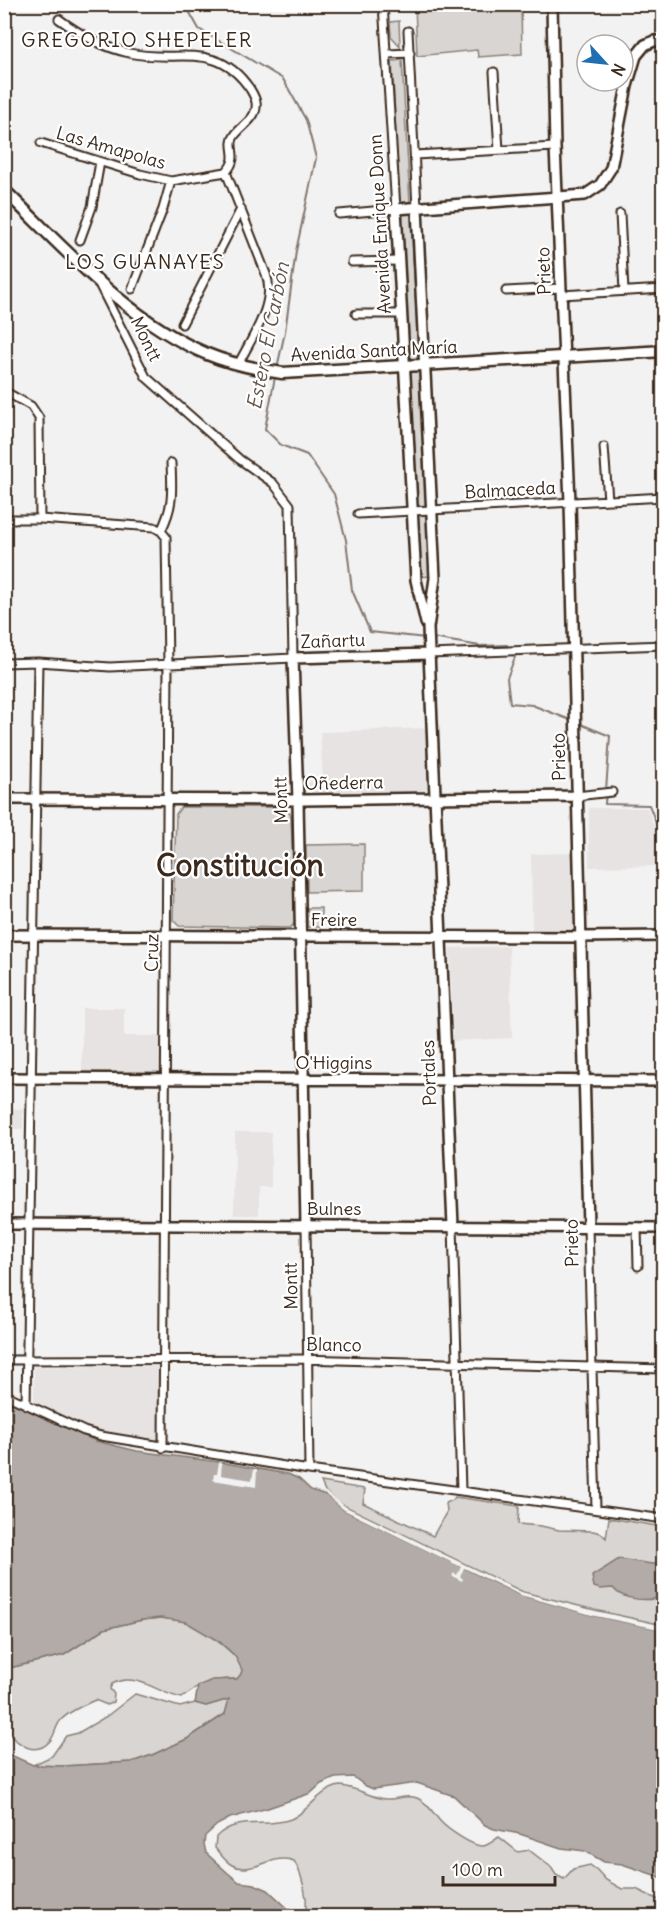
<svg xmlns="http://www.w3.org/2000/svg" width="668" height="1921" font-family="Delius,sans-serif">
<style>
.built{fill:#e6e3e2}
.green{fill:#d8d5d2;stroke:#8a8078;stroke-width:1.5}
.water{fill:#b2aba7;stroke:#827770;stroke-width:1.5}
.pier{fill:#f3f2f2}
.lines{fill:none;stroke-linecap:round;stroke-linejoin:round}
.stream{stroke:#827770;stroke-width:2}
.street-casing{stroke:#3b2a1e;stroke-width:11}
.secondary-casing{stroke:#3b2a1e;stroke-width:14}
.primary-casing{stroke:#3b2a1e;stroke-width:15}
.street{stroke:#fff;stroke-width:7}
.secondary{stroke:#fff;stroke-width:9}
.primary{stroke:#fff;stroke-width:10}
.labels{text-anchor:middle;stroke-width:4.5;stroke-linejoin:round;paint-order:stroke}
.street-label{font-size:18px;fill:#3b2a1e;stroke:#fff}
.neighbourhood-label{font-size:20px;letter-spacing:1.5px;fill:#3b2a1e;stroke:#fff}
.water-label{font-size:20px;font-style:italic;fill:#65574e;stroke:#fff}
.town-label{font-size:30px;font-weight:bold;fill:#3b2a1e;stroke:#fff}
</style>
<rect width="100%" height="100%" fill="#f3f2f2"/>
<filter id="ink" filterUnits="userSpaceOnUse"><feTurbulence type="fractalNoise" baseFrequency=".0167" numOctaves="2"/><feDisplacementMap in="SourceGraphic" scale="12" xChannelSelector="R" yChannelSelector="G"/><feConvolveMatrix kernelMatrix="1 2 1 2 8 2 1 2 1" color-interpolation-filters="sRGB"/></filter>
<g filter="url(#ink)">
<!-- built -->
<path class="built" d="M427,728L429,794L306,796L305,782L323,781L320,732Z
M589,808H647L663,852L662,866L589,867Z
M572,853L576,930H532L531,854Z
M509,946L512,1038L453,1041L450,948Z
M82,1008H124V1036H161L162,1073L82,1074Z
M10,1109H23V1129H5V1121L10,1120Z
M235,1132H271V1187H259V1215H234Z
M157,1366L160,1440L94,1431L34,1402V1367Z"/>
<!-- green -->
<path class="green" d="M415,5H521L522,54L478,57L477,50L417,56Z
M399,21L400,46L391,36L390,22Z
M402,60L431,576L420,577L392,61Z
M181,807H284L291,815L295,923L290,928L179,926L173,920L176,814Z
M364,844V891L307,892L306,845Z
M307,908H321V927H307Z
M321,1482L365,1489L363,1503L433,1536L447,1511L446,1503L453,1500L455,1497L519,1506L518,1524L541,1526L559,1530L593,1531L601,1533L606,1538L609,1518L663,1527V1625L599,1611L523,1592L339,1503L325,1491Z
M161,1618C168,1619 177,1619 185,1622C198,1626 244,1656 242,1671C242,1675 239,1676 237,1679C214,1678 200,1684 182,1698C158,1694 137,1671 112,1684L110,1689L114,1694L113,1702L107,1705L95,1700C84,1705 69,1711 61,1720C56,1725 55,1735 50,1741C34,1759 17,1742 5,1731V1722L10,1710L5,1704V1669L64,1655L104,1629L142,1620Z
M135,1694L180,1707L195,1703L206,1706L230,1699L225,1714L187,1739L152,1755L132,1762L63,1766L33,1765L52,1756L66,1736L78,1733L107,1716Z
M340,1786C356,1787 369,1797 385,1799C395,1800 406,1794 417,1798C427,1802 433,1813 440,1821C447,1829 473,1847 483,1846C489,1845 494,1840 499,1837L518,1852L529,1850L551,1867L556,1875L564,1879L573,1869L590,1865L597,1870L606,1880L622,1889H636L663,1902V1916H308C304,1909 307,1905 306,1898C304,1885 301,1872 294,1861C274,1852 252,1876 232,1865C226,1862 219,1853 215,1848L216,1837C237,1815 266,1829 291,1819C309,1811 320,1789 340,1786Z"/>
<!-- water -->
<path class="water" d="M5,1399L96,1441L137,1451L219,1462L288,1474L299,1479L311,1490L326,1495L344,1510L520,1595L595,1616L663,1630V1878L622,1864L604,1862L585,1851L561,1848L520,1834L494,1829L485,1825L454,1796L417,1783L373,1789L366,1786L353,1777L335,1778L321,1784L311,1793L268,1808L230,1818L217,1825L205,1836L204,1844L206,1853L228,1873L239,1882L254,1884L268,1890L296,1916H5L4,1752L33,1765L63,1766L132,1762L152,1755L187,1739L225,1714L229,1699L206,1706L195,1703L198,1686L212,1680L237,1679L241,1674L242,1670L235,1656L220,1642L186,1622L161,1618L142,1620L104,1629L64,1655L5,1669Z
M619,1559L652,1564L663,1563V1596C650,1602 623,1601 613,1588L600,1589L594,1587L592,1576Z"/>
<!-- pier -->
<path class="pier" d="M219,1462L222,1463L221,1475L252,1480L254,1469H257L256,1487L213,1480L214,1474H217Z
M325,1491L346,1507L521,1592L595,1613L664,1627L663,1630L595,1616L520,1595L464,1568L460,1576L463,1579L462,1581L452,1576L454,1573L457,1575L461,1567L344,1510L326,1495Z"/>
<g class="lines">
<!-- stream -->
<path class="stream" d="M185,4L199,29L283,79L306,120L316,158L296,251L285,332L277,368
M275,377L265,429L281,445L307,455L334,494L346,540L352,590L370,632L426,638
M432,638L480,646L507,645L510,649
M513,654L515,657L507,678L510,703L532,705L573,721
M578,723L610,736L605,804L649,805L664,843"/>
<!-- street casing -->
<g class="street-casing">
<path id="street" d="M408,31L417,208
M388,54L410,53
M494,72L499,150
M41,143L140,174L171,181L226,172C241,156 226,147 235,135C241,127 250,122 254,114C259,105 255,97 250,89C216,39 177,64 129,53C102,47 81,35 59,19
M415,155L555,147
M226,172L266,274C277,304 251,338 238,365
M339,214L396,209L383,4
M620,214L624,291
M80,240L92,207L100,162
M352,262L399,261
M132,289L163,209L171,181
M506,291L561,288
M561,295L664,289
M356,314H402
M182,324L241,209
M4,391L31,406L39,418L40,519
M604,447L608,500
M358,514L664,497
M4,519H40L154,527L161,531
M161,531L166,537L168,665L163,1448
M161,531C174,505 172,491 171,463
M429,654L664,645
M4,663L38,662L110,667L293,658L290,505L273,483L239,459L146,377L100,286
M576,796L612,792
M306,1226L309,1470
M453,1226L461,1490
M588,1227L596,1509
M637,1227L638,1266
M4,1360L301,1359L664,1369
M4,1394L84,1431L101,1436L309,1470L664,1519
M26,1405L38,662"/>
</g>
<!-- secondary casing -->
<g class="secondary-casing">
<path id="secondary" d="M552,4L555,147L570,502L588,1227
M417,208L435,578L428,628L453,1226
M426,623L416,580L396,209L585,195L600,185L611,168L627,86L636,56L645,45L654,41H664
M4,799L304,800L576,796
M4,935L580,937L664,936
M4,1078L664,1081
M4,1224L664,1228
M306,1226L298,800L293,658L429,654"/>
</g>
<!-- primary casing -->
<g class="primary-casing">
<path id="primary" d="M4,190C66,250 127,320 207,354C231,364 256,369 282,373L664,351"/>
</g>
<!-- street -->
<use href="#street" class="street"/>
<!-- secondary -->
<use href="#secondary" class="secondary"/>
<!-- primary -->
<use href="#primary" class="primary"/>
</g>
</g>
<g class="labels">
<!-- street labels -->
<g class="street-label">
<text transform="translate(111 148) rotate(16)" y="6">Las Amapolas</text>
<text transform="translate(380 224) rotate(-93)" y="6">Avenida Enrique Donn</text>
<text transform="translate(544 271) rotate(-92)" y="6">Prieto</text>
<text transform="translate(146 339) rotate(64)" y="6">Montt</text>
<text transform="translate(374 351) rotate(-3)" y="6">Avenida Santa María</text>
<text transform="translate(510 490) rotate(-3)" y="6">Balmaceda</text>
<text transform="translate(333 641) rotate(-2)" y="6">Zañartu</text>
<text transform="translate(559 757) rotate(-91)" y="6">Prieto</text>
<text transform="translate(344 783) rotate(-1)" y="6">Oñederra</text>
<text transform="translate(281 800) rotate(-92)" y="6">Montt</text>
<text x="334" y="926">Freire</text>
<text transform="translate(152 953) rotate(-89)" y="6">Cruz</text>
<text x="334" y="1069">O'Higgins</text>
<text transform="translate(429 1073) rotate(-92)" y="6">Portales</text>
<text x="334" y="1215">Bulnes</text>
<text transform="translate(572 1243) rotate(-91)" y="6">Prieto</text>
<text transform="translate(291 1286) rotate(-91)" y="6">Montt</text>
<text transform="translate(334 1345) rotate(1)" y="6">Blanco</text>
</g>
<!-- neighbourhood labels -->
<g class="neighbourhood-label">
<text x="137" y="47">GREGORIO SHEPELER</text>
<text x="145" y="269">LOS GUANAYES</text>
</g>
<!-- water labels -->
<g class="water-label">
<text transform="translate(268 336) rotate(-79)" y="7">Estero El Carbón</text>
</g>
<!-- town labels -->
<g class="town-label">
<text x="240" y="876">Constitución</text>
</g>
</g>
<!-- margin -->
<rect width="668" height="1921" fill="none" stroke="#fff" stroke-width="24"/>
<rect x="12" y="12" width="644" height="1897" fill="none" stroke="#3b2a1e" stroke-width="2" filter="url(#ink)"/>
<!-- north arrow -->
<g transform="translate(605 63) rotate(117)"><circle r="28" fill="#ffffff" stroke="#b1aaa5" stroke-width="1.5"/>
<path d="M0-4.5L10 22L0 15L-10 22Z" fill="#1f6fb2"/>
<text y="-9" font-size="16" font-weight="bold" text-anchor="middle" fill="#3b2a1e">N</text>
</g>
<!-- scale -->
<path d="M443 1876v9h112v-9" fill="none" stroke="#3b2a1e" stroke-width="3"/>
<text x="452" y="1876" font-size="18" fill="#3b2a1e" stroke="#ffffff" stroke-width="4.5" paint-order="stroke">100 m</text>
</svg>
